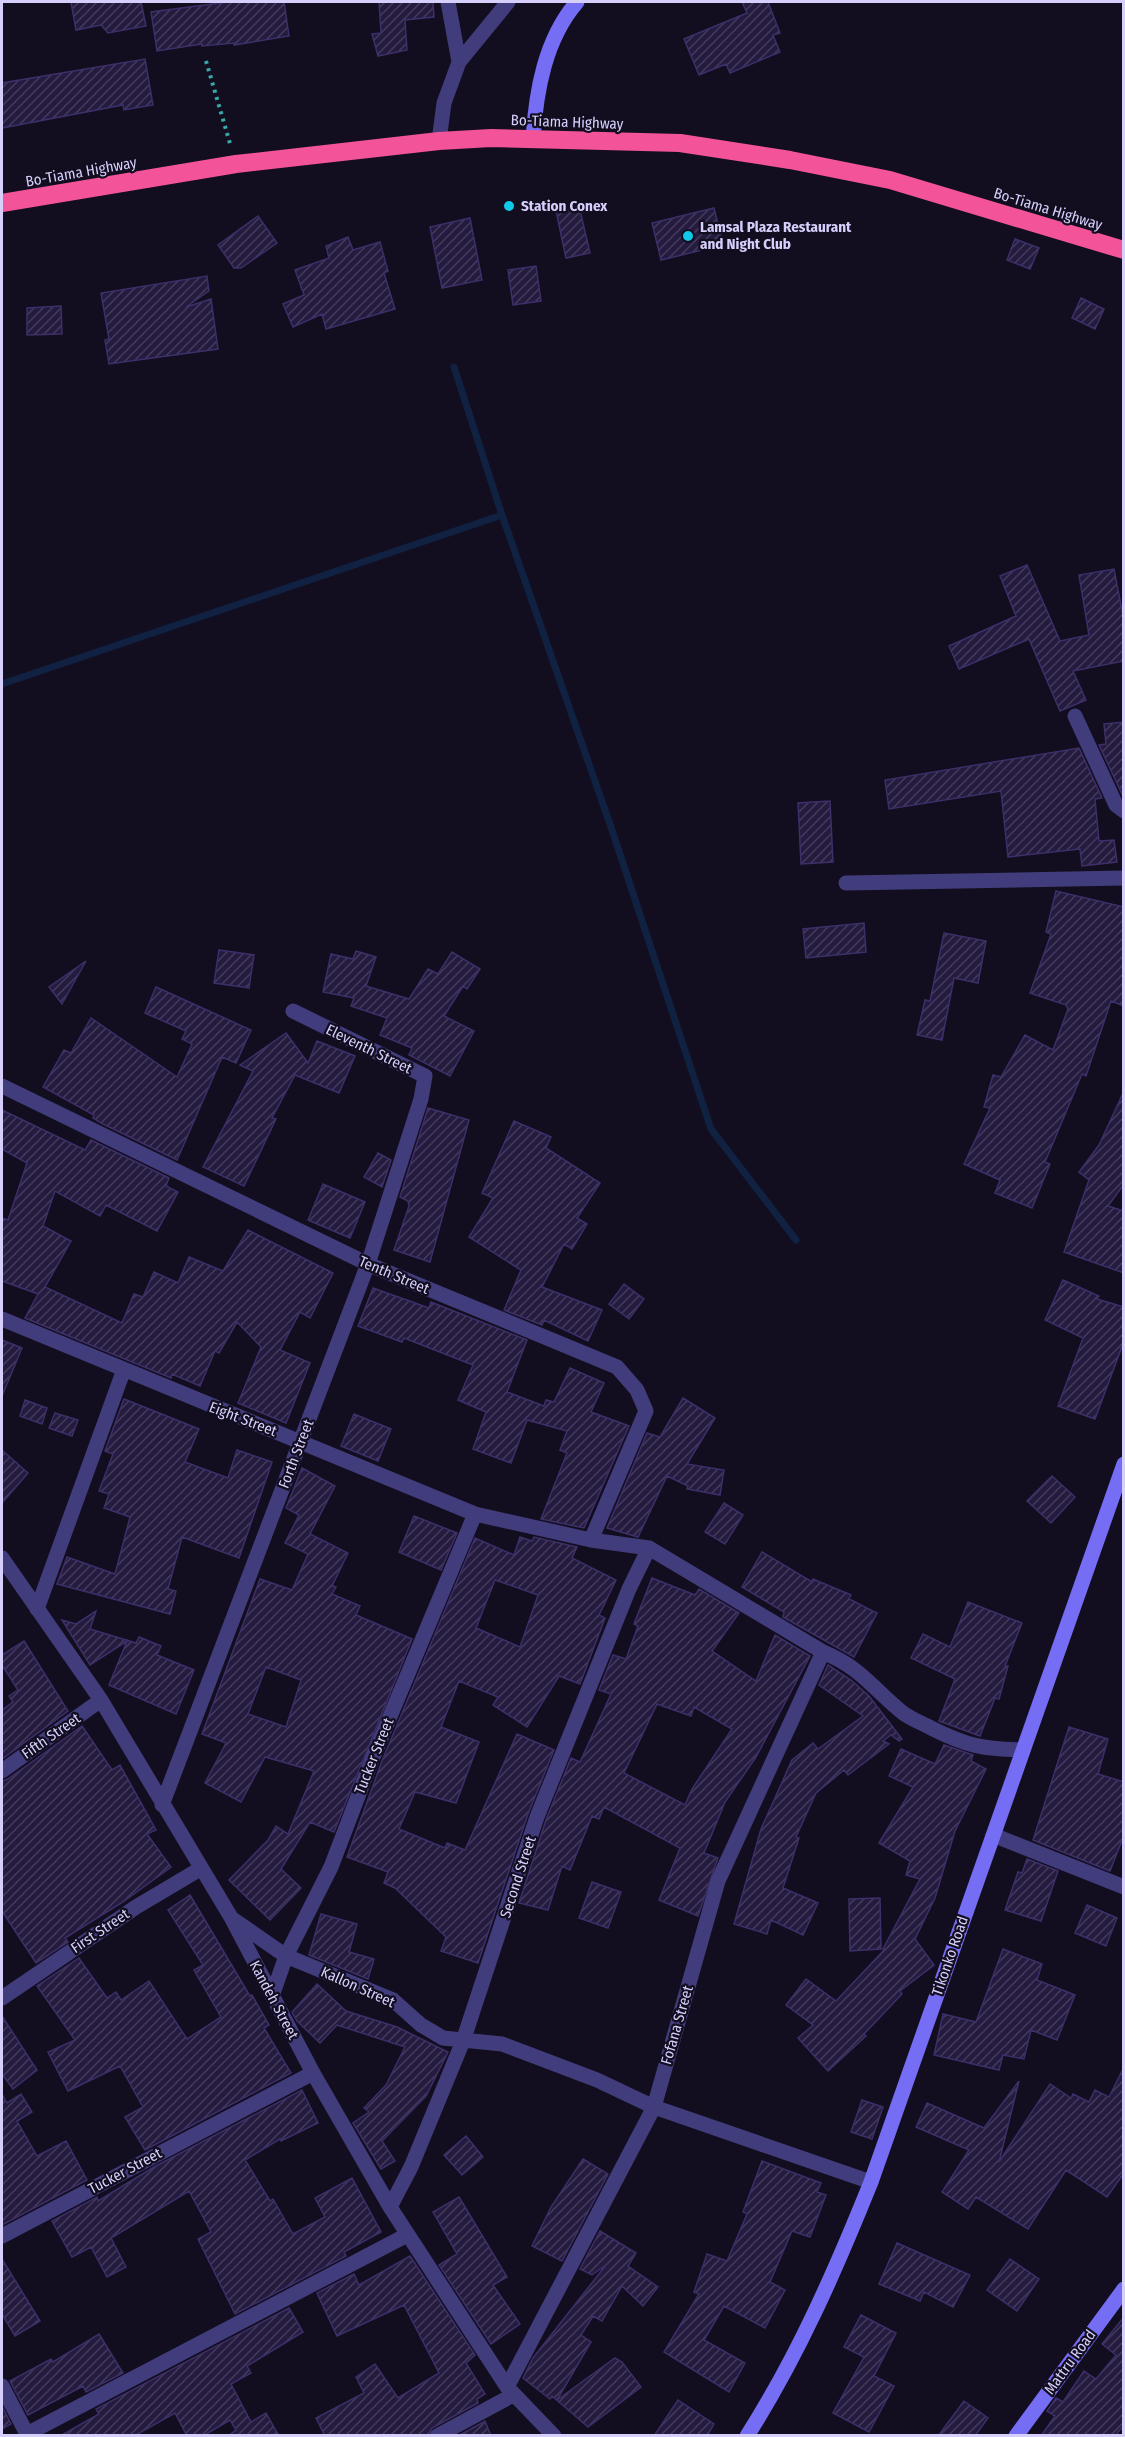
<svg xmlns="http://www.w3.org/2000/svg" width="1125" height="2437" font-family="'Fira Sans Condensed',sans-serif">
<style>
.lines{fill:none;stroke-linecap:round;stroke-linejoin:round}
.stream{stroke:#102141;stroke-width:7}
.building{fill:url(#building-hatch);stroke:#3d2f69;stroke-width:1.5;fill-rule:evenodd}
.path{stroke:#36a9a7;stroke-width:4;stroke-dasharray:3 4.5;stroke-linecap:butt}
.street{stroke:#413c7b;stroke-width:15}
.secondary{stroke:#766df5;stroke-width:15}
.highway{stroke:#f35399;stroke-width:18}
.poi-dot{fill:#10c8e7;stroke:#120e1f;stroke-width:2}
.labels{text-anchor:middle;stroke-width:4.5;stroke-linejoin:round;paint-order:stroke}
.street-label{font-size:15px;fill:#d6cffc;stroke:#120e1f}
.poi-label{font-size:15px;font-weight:bold;fill:#d6cffc;stroke:#120e1f;text-anchor:start}
</style>
<defs>
<pattern id="building-hatch" width="6" height="6" patternUnits="userSpaceOnUse" patternTransform="scale(1.5)"><rect width="6" height="6" fill="#241b3f"/><path d="M-1 1l2-2M0 6l6-6M5 7l2-2" fill="none" stroke="#433b5c"/></pattern>
</defs>
<rect width="100%" height="100%" fill="#120e1f"/>
<g class="lines">
<!-- stream -->
<path class="stream" d="M454,367L502,515L611,827L711,1129L796,1240
M2,684L502,515"/>
</g>
<!-- building -->
<path class="building" d="M71,2H141L146,26L108,33L101,25L76,30Z
M228,2H284L289,36L234,45V43L202,46V44L157,51L151,12Z
M379,2H433L434,17L405,20L407,50L378,56L372,34L381,33Z
M742,2H768L780,33L773,35L780,52L730,73L726,64L699,75L684,39L747,13Z
M145,59L153,105L124,110L123,105L2,128V83Z
M579,206L590,253L566,258L556,211Z
M714,208L723,245L661,260L652,223Z
M258,216L277,243L241,268H234L218,245Z
M470,218L482,280L442,288L430,227Z
M348,237L353,250L380,242L388,271L384,273L395,309L326,329L322,314L293,327L283,304L304,295L295,270L329,258L326,246Z
M1015,239L1039,248L1030,269L1007,260Z
M536,266L541,301L513,305L508,270Z
M207,276L209,291L186,307L211,299L218,349L109,364L105,340L109,339L101,293Z
M1081,298L1104,309L1095,329L1072,318Z
M61,306L62,334L27,335V308Z
M1027,565L1060,641L1089,635L1079,575L1114,569L1124,621V661L1073,671L1086,700L1060,711L1029,639L959,669L949,646L1016,616L1000,576Z
M1124,722V794H1122L1099,745L1106,744L1104,724Z
M1079,748L1102,798L1095,799L1099,841L1114,840L1117,862L1082,866L1080,849L1008,857L1001,791L889,809L885,780Z
M830,801L833,862L801,864L798,803Z
M1056,891L1124,907V1006L1111,1001L1086,1076L1082,1074L1045,1162L1050,1164L1032,1208L995,1193L1000,1180L964,1164L990,1108L984,1107L993,1075L1001,1077L1025,1035L1053,1050L1068,1009L1066,1005L1030,993L1051,934L1046,932Z
M864,923L866,952L806,958L803,929Z
M944,933L986,941L978,983L954,978L942,1040L917,1035L925,1000L930,1001Z
M219,950L254,955L249,988L214,983Z
M356,951L376,957L366,986L409,999L428,969L438,974L452,952L480,969L467,989L463,986L444,1016L474,1031L450,1076L409,1055L412,1048L380,1035L387,1018L351,1006L354,998L323,992L331,954L353,959Z
M86,961L62,1004L49,987Z
M156,987L251,1030L236,1063L222,1057L177,1160L101,1123L93,1118L94,1115L43,1087L64,1050L71,1053L91,1018L177,1077L192,1044L182,1039L186,1031L145,1013Z
M286,1033L308,1063L317,1041L355,1056L339,1093L295,1075L272,1118L276,1119L244,1186L203,1167L253,1071L240,1065Z
M1124,1091V1184L1108,1206L1124,1211V1273L1064,1252L1089,1180L1079,1172L1099,1145Z
M428,1108L469,1120L430,1262L394,1250L409,1206L408,1201L400,1197Z
M2,1110L85,1150L91,1140L169,1178L166,1186L178,1192L157,1231L106,1205L100,1216L55,1191L43,1226L71,1241L45,1287L122,1323L134,1294L143,1297L154,1272L178,1283L189,1257L223,1271L248,1230L333,1273L310,1318L300,1312L280,1350L310,1363L286,1423L238,1403L261,1347L237,1322L219,1353L215,1351L200,1386L172,1374L171,1378L25,1318L38,1294L2,1281V1218L8,1220L27,1163L2,1149Z
M514,1121L551,1137L546,1148L600,1183L577,1218L587,1224L572,1249L564,1244L542,1287L602,1310L588,1341L544,1320L542,1325L504,1310L521,1270L469,1237L493,1198L482,1193Z
M378,1153L391,1160L382,1187L364,1177Z
M323,1184L365,1202L350,1238L308,1220Z
M1063,1280L1099,1296L1097,1299L1124,1307V1341L1095,1419L1058,1406L1083,1338L1045,1320Z
M624,1284L644,1299L629,1319L609,1304Z
M373,1288L429,1308L431,1302L527,1340L507,1392L544,1406L546,1400L554,1402L570,1368L604,1383L591,1412L629,1426L584,1528L541,1519L567,1453L560,1450L567,1431L527,1420L511,1463L473,1449L486,1412L458,1400L473,1365L404,1338L402,1342L358,1326Z
M2,1340L22,1348L2,1396Z
M683,1398L715,1418L687,1464L724,1470L720,1495L687,1489L688,1486L667,1476L638,1537L607,1528L647,1433L660,1437Z
M124,1399L199,1429L185,1462L228,1478L237,1450L272,1462L239,1558L182,1537L168,1589L176,1591L170,1614L57,1584L67,1557L115,1574L130,1517L104,1508L109,1494L99,1491L113,1454L105,1451Z
M25,1400L47,1408L42,1424L20,1416Z
M55,1413L78,1420L72,1436L49,1428Z
M354,1414L391,1429L378,1461L341,1446Z
M2,1450L28,1473L2,1503Z
M302,1468L335,1486L310,1534L348,1553L332,1586L336,1587L332,1594L360,1606L356,1615L412,1639L334,1832L310,1822L281,1869L301,1888L270,1920L229,1880L268,1840L276,1826L288,1834L314,1771L265,1757L241,1802L205,1783L226,1743L202,1734L260,1579L292,1590L308,1554L285,1543L299,1515L286,1508ZM266,1667L301,1680L286,1727L248,1714Z
M1052,1476L1075,1497L1051,1523L1027,1501Z
M724,1503L743,1515L725,1544L705,1532Z
M414,1516L457,1533L441,1570L399,1552Z
M520,1537L532,1541L534,1537L577,1547L572,1558L616,1580L599,1615L605,1618L580,1684L559,1676L527,1727L493,1705L498,1697L459,1681L441,1727L479,1742L456,1803L415,1792L399,1829L445,1848L447,1843L465,1850L517,1734L554,1750L528,1814L478,1963L441,1951L446,1937L395,1888L384,1883L388,1872L347,1857L382,1761L475,1538L514,1555ZM495,1580L538,1595L520,1647L476,1628Z
M762,1552L812,1582L813,1579L851,1595L849,1599L877,1613L854,1657L783,1617L784,1612L742,1587Z
M652,1578L695,1595L699,1589L739,1613L712,1651L756,1681L775,1635L810,1656L756,1757L725,1802L704,1853L718,1858L698,1916L659,1900L680,1848L604,1807L599,1819L592,1816L570,1870L562,1866L548,1910L519,1903L546,1820L571,1758L580,1762L611,1694L599,1690L613,1655L626,1659L638,1626L634,1624ZM657,1704L691,1716L694,1707L732,1729L692,1789L685,1805L624,1773Z
M968,1602L1022,1623L1005,1666H1008L999,1699L995,1698L980,1736L939,1721L955,1679L911,1658L923,1634L950,1647Z
M96,1611L90,1629L136,1643L139,1637L161,1646L157,1655L194,1670L176,1714L109,1685L127,1641L90,1665L62,1620L76,1624Z
M24,1641L68,1711L2,1759V1710L13,1702L9,1696L18,1690L2,1665V1655Z
M828,1665L851,1680L869,1696L902,1739L899,1741L891,1735L883,1741L889,1744L848,1775L844,1770L816,1793L796,1837L799,1838L783,1888L818,1903L803,1935L771,1920L767,1934L734,1924L761,1829L792,1760L813,1743L818,1749L863,1716L819,1685Z
M82,1726L112,1770L120,1765L156,1830L147,1834L171,1867L123,1902L65,1938L68,1942L36,1963L2,1911V1781L8,1779Z
M1069,1727L1108,1739L1098,1774L1124,1782V1835L1110,1871L1033,1840Z
M944,1745L973,1755L971,1761L986,1769L955,1831L935,1898L915,1939L934,1965L900,1991L902,1994L864,2034L866,2036L828,2071L798,2038L813,2025L786,2005L806,1979L836,2001L885,1949H883L920,1879L906,1875L910,1861L879,1843L913,1787L889,1776L901,1749L935,1764Z
M1027,1859L1058,1871L1041,1921L1005,1910L1018,1872L1022,1873Z
M592,1882L621,1892L608,1928L579,1918Z
M190,1895L250,1996L252,1995L269,2025L264,2028L291,2073L145,2150L125,2117L143,2107L120,2066L68,2091L48,2052L75,2040L37,1986L79,1958L107,1998L116,1992L121,2000L149,1981L187,2039L221,2017L194,1970L203,1965L168,1910Z
M880,1898L881,1949L850,1951L849,1899Z
M1087,1905L1117,1918L1106,1946L1075,1933Z
M321,1914L357,1924L349,1952L374,1959L368,1979L309,1955Z
M1003,1949L1042,1964L1037,1980L1075,1995L1057,2040L1031,2030L1024,2059L1003,2055L999,2070L934,2055L943,2014L976,2022Z
M317,1984L346,2011L397,2027L448,2052L426,2096L382,2141L395,2161L381,2169L353,2123L369,2112L364,2108L386,2085L405,2047L337,2025L320,2043L297,2021L292,2012Z
M2,2016L37,2070L13,2089L2,2074Z
M1124,2067V2173L1107,2197L1066,2170L1028,2229L976,2197L968,2209L942,2192L969,2150L916,2127L927,2103L984,2128L1019,2081L999,2162L1050,2084L1071,2098L1073,2094L1089,2102L1095,2090L1109,2097Z
M302,2090L318,2123L281,2141L280,2139L245,2160L270,2201L273,2199L293,2234L325,2217L315,2198L352,2178L381,2232L344,2252L346,2256L235,2314L198,2239L211,2232L189,2191L111,2238L126,2267L107,2277L91,2247L72,2257L52,2221L97,2197L98,2201L154,2167Z
M2,2094L7,2103L21,2094L32,2112L17,2121L37,2156L66,2141L87,2180L2,2225Z
M862,2100L883,2107L872,2139L851,2132Z
M466,2136L483,2157L462,2175L444,2155Z
M583,2159L608,2174L562,2261L532,2246L551,2207Z
M762,2161L821,2183L817,2192L826,2195L810,2237L792,2231L770,2282L785,2290L765,2328L724,2306L704,2340L745,2363L729,2392L664,2352L699,2294L694,2292L707,2254L727,2261L747,2214L743,2212Z
M459,2197L507,2277L493,2285L520,2324L491,2344L439,2265L457,2254L433,2212Z
M600,2231L636,2253L628,2266L658,2287L643,2306L622,2286L602,2321L593,2316L581,2335L591,2342L557,2400L615,2358L622,2362L641,2387L588,2427L552,2396L550,2399L523,2378L533,2358L606,2265L592,2275L580,2269Z
M897,2243L970,2275L953,2307L924,2292L920,2301L879,2284Z
M410,2256L475,2355L466,2363L485,2394L477,2399L478,2403L432,2428L427,2436H325L316,2418L364,2393L356,2377L375,2364L398,2398L439,2373L404,2305L337,2336L317,2293L354,2274L359,2285Z
M2,2259L40,2321L15,2336L2,2314Z
M1010,2259L1039,2279L1017,2311L987,2290Z
M289,2308L303,2332L247,2366L251,2373L231,2384L251,2422L266,2413L279,2436H228L236,2430L230,2420L203,2436H187L175,2413L134,2436H60L99,2414L96,2409Z
M861,2315L896,2333L874,2376L894,2386L869,2432L833,2413L864,2357L844,2347Z
M1124,2317V2425L1115,2436H1041L1055,2416L1047,2411L1056,2398L1063,2402L1084,2371L1096,2379L1116,2355L1102,2344Z
M99,2334L123,2373L86,2392L83,2386L28,2415L10,2381L51,2359L53,2362Z
M678,2400L714,2424L707,2436H654Z
M964,2401L988,2418L975,2436H938Z
M2,2406L11,2424L2,2429Z
M485,2421L491,2436H458Z"/>
<g class="lines">
<!-- path -->
<path class="path" d="M206,61L231,147"/>
<!-- street -->
<path class="street" d="M448,2L459,62
M439,141L444,103L459,62L508,2
M1075,716L1116,805L1124,811
M846,883L1124,878
M2,1086L368,1264L617,1367L637,1390L646,1411L591,1540
M2,1319L475,1514L591,1540L649,1548L823,1652C863,1669 871,1687 903,1713C911,1719 922,1723 931,1728C967,1746 982,1749 1023,1750
M2,1558L101,1700L232,1919L313,2073L390,2207L507,2387L554,2436
M37,1609L123,1372
M2,1771L101,1700
M162,1805L368,1264L421,1099L425,1076L293,1011
M993,1835L1124,1887
M234,1920L286,1956L393,2000L421,2025L443,2038L502,2044L597,2080L654,2107L871,2182
M272,1996L286,1956L331,1867L373,1757L475,1514
M2,1998L136,1907L200,1869
M390,2207L411,2167L463,2041L537,1817L629,1589L649,1548
M2,2236L313,2073
M2,2386L28,2436
M507,2387L654,2107L718,1881L823,1652
M27,2434L407,2235
M437,2436L513,2395"/>
<!-- secondary -->
<path class="secondary" d="M533,139C536,91 545,39 577,2
M747,2436C798,2356 836,2269 871,2182L1124,1464
M1016,2436L1124,2289"/>
<!-- highway -->
<path class="highway" d="M2,203L236,164L439,141L491,138L680,143L790,160L890,180L1124,250"/>
</g>
<!-- markers -->
<g class="poi-dot">
<circle cx="509" cy="206" r="6"/>
<circle cx="688" cy="236" r="6"/>
</g>
<g class="labels">
<!-- street labels -->
<g class="street-label">
<text transform="translate(567 122) rotate(2)" y="5">Bo-Tiama Highway</text>
<text transform="translate(81 172) rotate(-10)" y="5">Bo-Tiama Highway</text>
<text transform="translate(1048 209) rotate(17)" y="5">Bo-Tiama Highway</text>
<text transform="translate(369 1049) rotate(26)" y="5">Eleventh Street</text>
<text transform="translate(394 1275) rotate(23)" y="5">Tenth Street</text>
<text transform="translate(243 1419) rotate(21)" y="5">Eight Street</text>
<text transform="translate(296 1454) rotate(-69)" y="5">Forth Street</text>
<text transform="translate(51 1736) rotate(-35)" y="5">Fifth Street</text>
<text transform="translate(374 1756) rotate(-68)" y="5">Tucker Street</text>
<text transform="translate(518 1877) rotate(-72)" y="5">Second Street</text>
<text transform="translate(100 1931) rotate(-34)" y="5">First Street</text>
<text transform="translate(950 1956) rotate(-71)" y="5">Tikonko Road</text>
<text transform="translate(358 1987) rotate(24)" y="5">Kallon Street</text>
<text transform="translate(274 2000) rotate(62)" y="5">Kandeh Street</text>
<text transform="translate(677 2025) rotate(-74)" y="5">Fofana Street</text>
<text transform="translate(125 2171) rotate(-28)" y="5">Tucker Street</text>
<text transform="translate(1070 2362) rotate(-54)" y="5">Mattru Road</text>
</g>
<!-- poi labels -->
<g class="poi-label">
<text x="521" y="211">Station Conex</text>
<text x="700" y="232">Lamsal Plaza Restaurant<tspan x="700" dy="17">and Night Club</tspan></text>
</g>
</g>
<!-- border -->
<rect width="1125" height="2437" fill="none" stroke="#d6cffc" stroke-width="6"/>
</svg>
